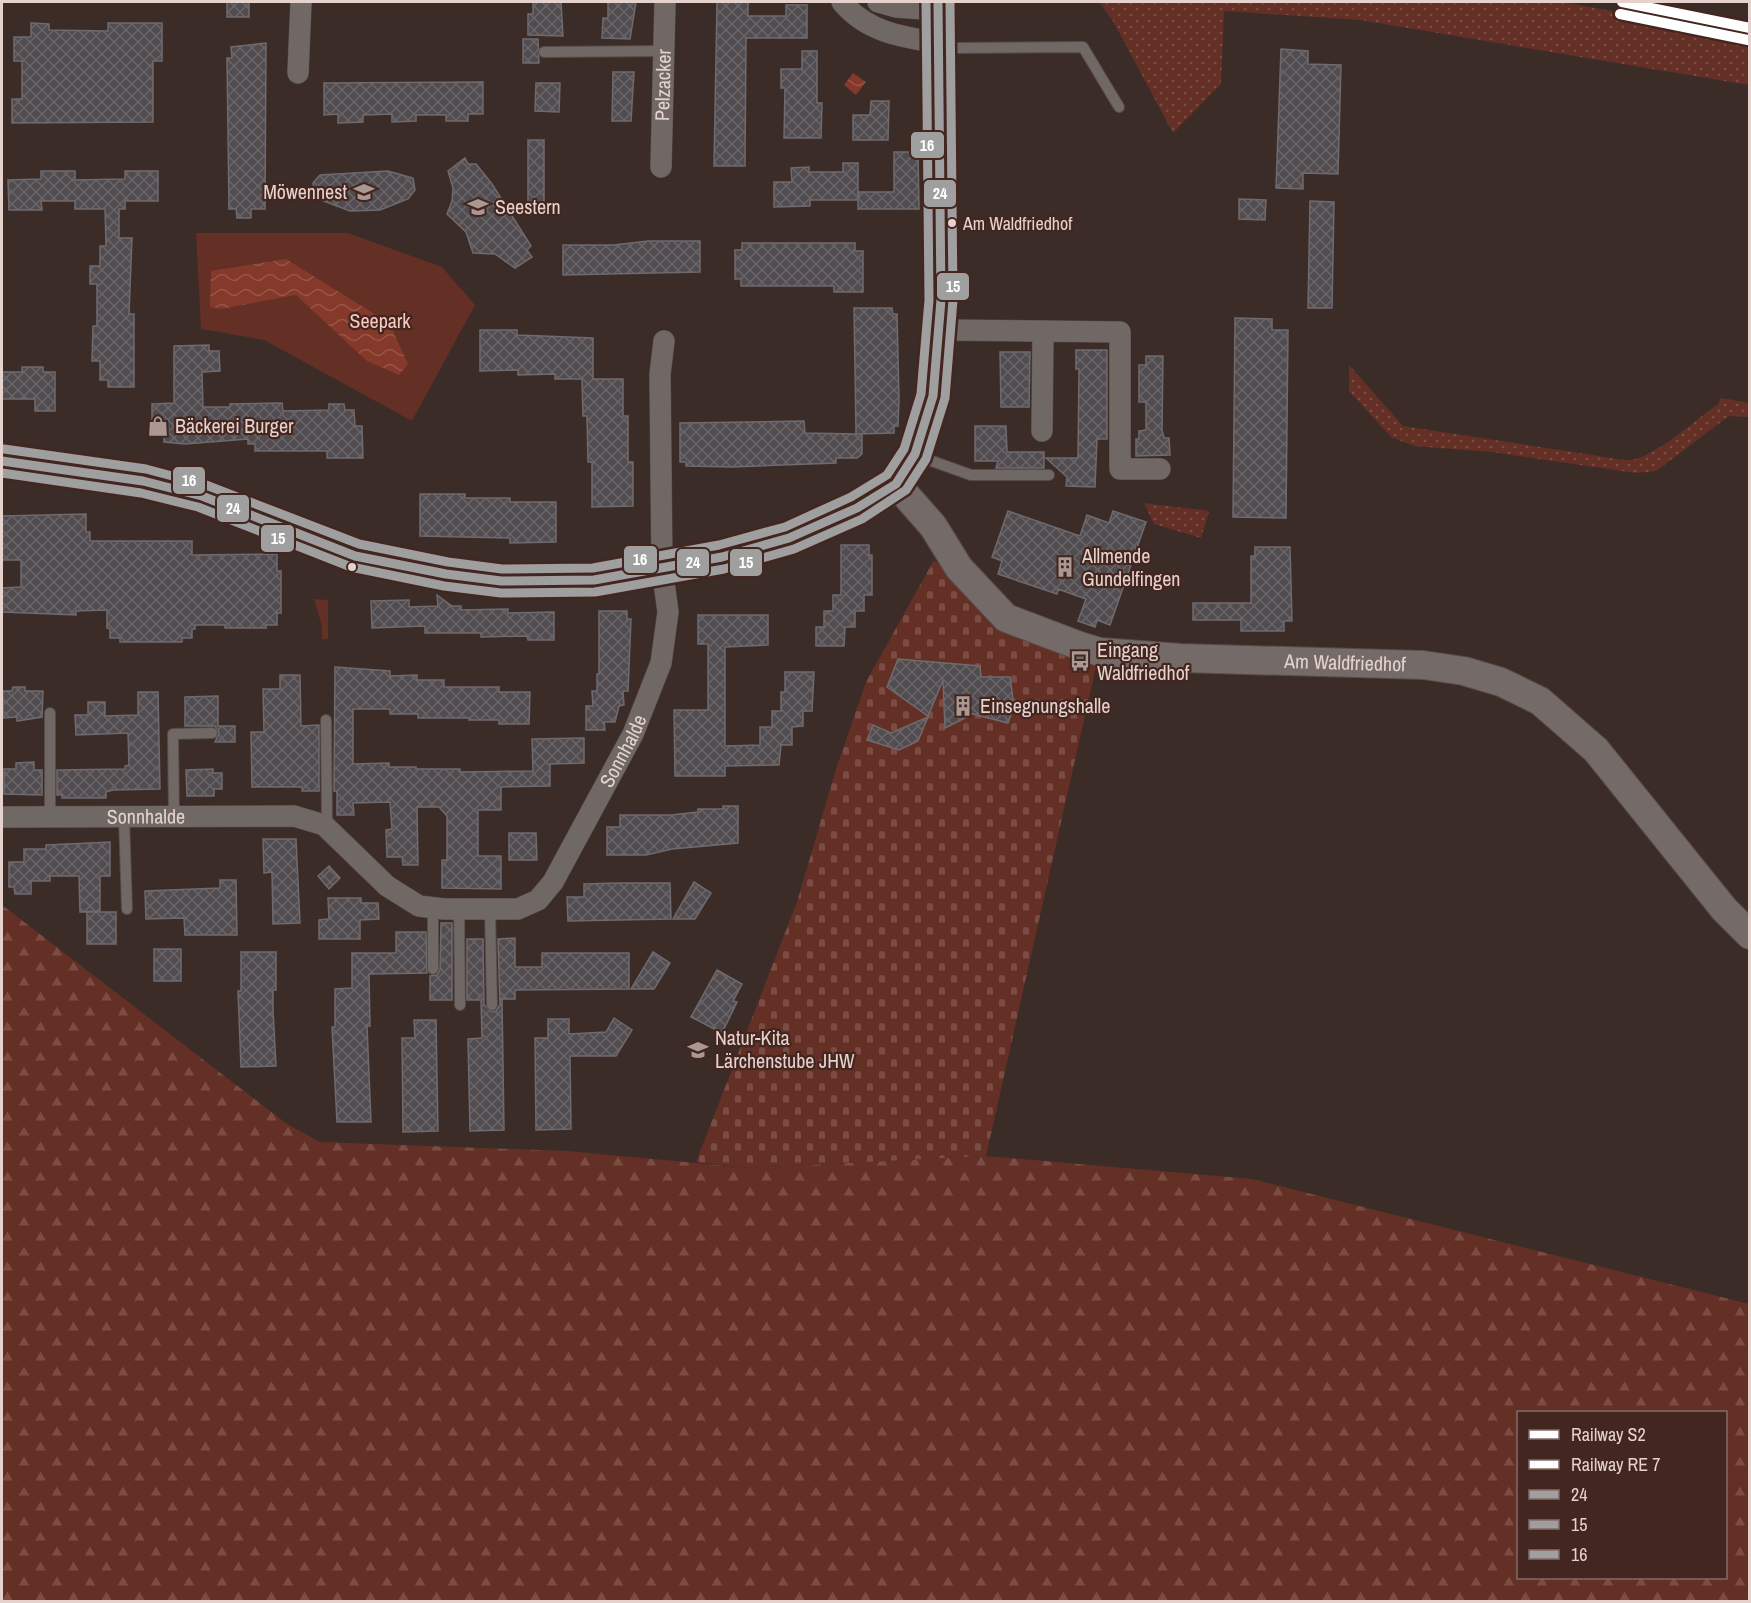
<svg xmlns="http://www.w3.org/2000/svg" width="1751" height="1603" font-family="'Archivo Narrow',sans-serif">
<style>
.grass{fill:url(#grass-dots)}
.forest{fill:url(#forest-firs);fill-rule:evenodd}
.cemetery{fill:url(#cemetery-stones)}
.park{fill:#642f25}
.water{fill:url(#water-waves)}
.building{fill:url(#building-cross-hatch);stroke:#6f6a6e;stroke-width:1.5}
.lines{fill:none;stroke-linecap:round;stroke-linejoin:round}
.lane-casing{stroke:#594b47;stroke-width:12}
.street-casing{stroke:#594b47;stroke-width:22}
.secondary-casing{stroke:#594b47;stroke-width:30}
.lane{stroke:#706865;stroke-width:10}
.street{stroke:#706865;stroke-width:21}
.secondary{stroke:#746a68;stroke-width:28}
.bus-1-casing{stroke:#442620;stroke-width:14}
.bus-2-casing{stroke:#442620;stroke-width:14}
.bus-3-casing{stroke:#442620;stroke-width:14}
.bus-1{stroke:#a09f9f;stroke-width:9}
.bus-2{stroke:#a09f9f;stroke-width:9}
.bus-3{stroke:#a09f9f;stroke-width:9}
.rail-1-casing{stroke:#442620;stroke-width:15}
.rail-2-casing{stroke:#442620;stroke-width:15}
.rail-1{stroke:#fff;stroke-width:10}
.rail-2{stroke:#fff;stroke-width:10}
.bus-dot{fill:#e6d2cd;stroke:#442620;stroke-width:2}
.labels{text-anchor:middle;stroke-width:4.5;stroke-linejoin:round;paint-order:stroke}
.bus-label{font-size:18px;fill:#e6d2cd;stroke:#442620;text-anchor:start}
.street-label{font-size:20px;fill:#e6d2cd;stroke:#442620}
.poi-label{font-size:20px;fill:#e6d2cd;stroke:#442620;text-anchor:start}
.park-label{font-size:20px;fill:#fbcabf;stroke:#442620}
.line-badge{stroke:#442620;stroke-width:2}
.badge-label{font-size:16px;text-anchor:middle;font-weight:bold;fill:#fff}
</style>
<defs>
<pattern id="grass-dots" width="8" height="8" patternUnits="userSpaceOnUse" patternTransform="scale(1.5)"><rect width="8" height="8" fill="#642f25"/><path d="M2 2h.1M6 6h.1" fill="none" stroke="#7a4c43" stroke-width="1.8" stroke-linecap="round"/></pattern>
<pattern id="forest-firs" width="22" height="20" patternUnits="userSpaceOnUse" patternTransform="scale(1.5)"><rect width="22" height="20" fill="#642f25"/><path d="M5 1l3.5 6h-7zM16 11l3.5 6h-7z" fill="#7a4c43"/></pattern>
<pattern id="cemetery-stones" width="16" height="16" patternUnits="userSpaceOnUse" patternTransform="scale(1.5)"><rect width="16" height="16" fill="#642f25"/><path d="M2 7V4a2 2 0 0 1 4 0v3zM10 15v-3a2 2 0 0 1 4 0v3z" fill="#7a4c43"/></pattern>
<pattern id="water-waves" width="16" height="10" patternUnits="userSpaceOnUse" patternTransform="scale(1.5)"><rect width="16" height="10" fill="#85392a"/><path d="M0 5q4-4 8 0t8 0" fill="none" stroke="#965548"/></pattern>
<pattern id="building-cross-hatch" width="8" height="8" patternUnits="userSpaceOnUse" patternTransform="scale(1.5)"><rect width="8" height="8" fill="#514c50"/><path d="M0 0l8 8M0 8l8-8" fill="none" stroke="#6a6568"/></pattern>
</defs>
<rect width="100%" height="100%" fill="#3c2c28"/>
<!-- grass -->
<path class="grass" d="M1099,2H1564L1749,37V85L1360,20L1224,11L1221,84L1173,133L1113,21Z
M1349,365L1403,426L1599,456C1611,458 1625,462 1636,459C1660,452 1697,419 1718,404L1721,398L1749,403V417L1729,416L1656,471L1636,473L1492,452L1414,446L1391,437L1349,391Z
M1144,503L1209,511L1201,538L1154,524Z"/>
<!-- forest -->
<path class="forest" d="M2,905L287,1124L320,1142L567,1151L749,1168L986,1156L1252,1179L1749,1304V1601H2ZM1518,1412H1726V1578H1518Z"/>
<!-- cemetery -->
<path class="cemetery" d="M934,560L1007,631L1097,662L986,1156L749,1168L696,1162L797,902L836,769L866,682Z"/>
<!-- park -->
<path class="park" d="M196,233H348L442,267L475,305L412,421L264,340L201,329Z
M314,599L328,600V639H322V626Z"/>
<!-- water -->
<path class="water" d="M853,73L866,82L856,95L844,85Z
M286,259L389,323L408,364L399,375L367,361L296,295L221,309L210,307L211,271Z"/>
<!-- building -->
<path class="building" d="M227,2H249V17H227Z
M533,2H561L563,36L528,35V14H533Z
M608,2H636L630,39L602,38L603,18H608Z
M717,2H748V16H786V5H807V38H746L745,166H714Z
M31,23L49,24V30L108,31V23H162V61H153V122L12,123V99H22V61H14V37H31Z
M523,39H538L539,63H523Z
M266,43L265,209H251V218H237L236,209H229L227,58H232L231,47Z
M1281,49L1308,51V64L1341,65L1338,174L1303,173V189L1276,188Z
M802,51H817V103H822L821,138H784L785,88H781V69H802Z
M613,72H634L631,121H612Z
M483,82V114H468V121H446V115H416V121L392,122V114L363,115V122L338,123V114L324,115V83Z
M536,83H560L559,112L535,111Z
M871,101H889L888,140H853V115H870Z
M528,140H544V203H528Z
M894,152H918L919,209H858V200H810V206L774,207V182H792L791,168L809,167V172H843V163H858V198L859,192H894Z
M465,158L468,164H476L492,184L531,246L527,250L532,257L515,268L495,254L473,253L466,232L447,214L452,201L453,188L448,171Z
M41,171H75V180L125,179V171H158V201H125V209H119V238H132L129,314H134V387H108V380H100V361H92L93,326H97V284H90V266H100V246H106L105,209H75V201H41L42,210H9L8,180L41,179Z
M388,171L413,178L415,190L408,199L380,210L350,211L318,199L314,193L313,183L320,175Z
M1239,199L1266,200L1265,220L1239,219Z
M1310,201L1334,202L1332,308H1308Z
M648,241H700V272L563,275V245H614Z
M742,243H855V251H863V292H834V286H741V279H735V250H742Z
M854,308H892L893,314H897L899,399L898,426H894V433L856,434H862V454L857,458H836V463L732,467L686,466V462H680V423L804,421L805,433L856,434Z
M1235,318L1272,319V330H1288L1286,518L1233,517Z
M480,330H517V335L593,338V379H623V416H628V462H633V506L592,507V462H588L587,416H583L582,379H555V374L518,375V370L480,371Z
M209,345V351H219L220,371L202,372L203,407H230V404L282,403L283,411L329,410V404H344L345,410H354L355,426H362L363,458H327V451H255V444H248V439L185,444L164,442V436H152V404L174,403V346Z
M1076,350H1107V439H1097L1095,487L1066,486L1067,477L1046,458H1078L1079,369H1076Z
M1000,352H1030L1029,407H1001Z
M1146,356H1163L1162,430L1164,438H1169L1170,455L1136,456V439H1139V431L1146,430V402H1139V365H1146Z
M22,367H43V372H55V411H35V399H2V372H22Z
M975,426H1006L1007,452H1044V468H996L998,461H975Z
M420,494H465V498H510V502H556V542L510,543V538L420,536Z
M1008,511L1080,536L1087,515L1109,523L1113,511L1146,522L1110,625L1097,620L1095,627L1078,621L1086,599L1058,589L1057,594L998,574L1002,561L992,557Z
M86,514V532H90V541H192V555L277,554V571H281V613H277V625H266V628H225V625H195V629H192V638H182V642H120V638H110V629L107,628V610L76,611V615L2,612V588L21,587V560H2V516Z
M841,545H869V555H872V595H864V611H855V627H845L844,646H816V627H824V611H833V595H841Z
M1255,547H1290L1292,621H1284V631H1241V620H1193V603H1251V556H1255Z
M437,595L452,606H461V610L508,609V613L554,612V640H528L527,636L481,637V633H425V626L372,628L371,601L409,600V607L438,606Z
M599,611H627V619H631L628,691H623L624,705L619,706L615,722H604L605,730H586V706H593L592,691H597V674H599Z
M698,615H768V645L725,647V746L760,745V727H772V711H781V692H785V672H814L812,711H803V726L792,727V745H781L779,765L725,766V776H675L674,710H708V644H698Z
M898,659L980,666L981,677H1010L1014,706L1008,723L965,712L969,716L945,728L943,680L928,716L887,687Z
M335,667L390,671V676L417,675V680H444V687H499V692H530L529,724H499V720H469V718H418V714H390V709H353V764L389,763V767H416V769H460V772L533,771L532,739L584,738V763L550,764V786L501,787V810H478V856H501V889L442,888V860H447V816L439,807H417L418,865H403L402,857H387L386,830L392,829L390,802L353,803L354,815H337V791H334Z
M280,675H300L301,726L319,725V791H302V787H252L251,732H264L263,689H280Z
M13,687H25V691H43L42,717L17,721V717L3,718V691H12Z
M138,692H158L160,789L113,790L106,792V798H62V795H57V770L125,769V766L129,765L128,733L76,735L75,715H88V702H105V716L138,715Z
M218,696V726H235V742H215L219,733L215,726H185V697Z
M928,717L918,741L899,750L867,740L873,725L891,733Z
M34,762V770H42V795L4,794V769H16V763Z
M213,769V773H222V789H214V796H187L186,770Z
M723,806H738V843L672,849L646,855H607V827H620V815H671L698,812V809H723Z
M509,833H536L537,860H509Z
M263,839H296L300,923L273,924L272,872L264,873Z
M110,842V876H100V911L80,912L79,876H50V881H31V894H15L14,887H9V862H24V849H46V845Z
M329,866L340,878L329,889L318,876Z
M220,880H236L237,935H185L184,918L146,919L145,891L220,888Z
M694,882L711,893L695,919H673Z
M618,883H670L671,919L568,921L567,897H584V884Z
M328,898H361V903H378L379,919L360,920V939H319V920L329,919Z
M87,912H116V944H87Z
M441,923H452V1000H430V976L437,975L440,970Z
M396,932H426L427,973L369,974L370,1026H367L371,1122H337L332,1027H335V989L352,988V953H396Z
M515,938V967H542V953H629V989L515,990V999H502L504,1130L470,1131L468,1039L482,1038L481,1000H467V939H483L484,1005L492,1012L496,1011L500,1005L498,939Z
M154,949H181V981H154Z
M241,952H276V990H273V1010L276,1066L241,1067L238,991H241Z
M653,952L670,963L654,989H631Z
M717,970L742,984L733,1001L737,1002L722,1033L691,1017Z
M614,1018L632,1030L616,1056H570L571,1129L536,1130L535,1038H548V1019H569V1034L606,1032Z
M414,1020H436L438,1131L403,1132L402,1038H415Z"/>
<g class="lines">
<!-- lane casing -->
<g class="lane-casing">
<path id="lane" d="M941,44L956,48L1083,47L1119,107
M544,52L664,51
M915,455L971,475H1049
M50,713V818
M174,816L173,734L212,733
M124,817L127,909
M324,825L327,821L326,720
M433,909V969
M459,909L460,1005
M490,910L492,1005"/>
</g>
<!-- street casing -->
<g class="street-casing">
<g id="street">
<path d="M842,2C867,32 901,37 939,43"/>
<path d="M878,2L896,7L938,10"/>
<path d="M298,73L301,2"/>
<path id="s1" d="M661,167L665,2"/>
<path d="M940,330L1120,332V469H1160"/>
<path d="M1042,431L1043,332"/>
<path d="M2,461L143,481L202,496L307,535L355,556L446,574L501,581L594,580L722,557L806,532L857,508L896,484"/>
<path id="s2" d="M2,817L294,816L324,825L387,886L419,906L444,909H518L538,900L553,882L633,734L661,663L668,612L662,568L660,374L664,341"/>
</g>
</g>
<!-- secondary casing -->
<g class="secondary-casing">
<g id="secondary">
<path id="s3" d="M938,2L940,330L933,396L925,426L915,454L896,484L933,526L959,568L1006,618L1080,646L1100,652L1181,658L1423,665L1464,671L1501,682L1540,701L1596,750L1724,909L1750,935"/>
</g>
</g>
<!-- lane -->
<use href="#lane" class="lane"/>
<!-- street -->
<use href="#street" class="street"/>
<!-- secondary -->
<use href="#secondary" class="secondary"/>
<!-- bus-1 casing -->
<g class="bus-1-casing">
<path id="bus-1" d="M2,461L143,481L202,496L355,556L446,574L501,581L594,580L722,557L789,538L857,508L896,484L915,454L933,396L941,300L938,2"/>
</g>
<!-- bus-2 casing -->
<g class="bus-2-casing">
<path id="bus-2" d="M2,473L141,493L198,507L351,567L444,586L501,593L595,592L724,569L794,549L862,519L906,490L926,459L945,398L953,300L950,2"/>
</g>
<!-- bus-3 casing -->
<g class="bus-3-casing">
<path id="bus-3" d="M4,449L146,469L206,485L359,544L448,562L502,569L593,568L719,545L785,527L851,497L887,475L904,449L921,394L929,300L926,2"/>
</g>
<!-- bus-1 -->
<use href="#bus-1" class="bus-1"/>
<!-- bus-2 -->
<use href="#bus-2" class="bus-2"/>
<!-- bus-3 -->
<use href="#bus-3" class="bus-3"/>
<!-- rail-1 casing -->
<g class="rail-1-casing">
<path id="rail-1" d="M1622,2L1750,28"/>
</g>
<!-- rail-2 casing -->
<g class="rail-2-casing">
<path id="rail-2" d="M1620,14L1748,40"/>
</g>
<!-- rail-1 -->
<use href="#rail-1" class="rail-1"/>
<!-- rail-2 -->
<use href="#rail-2" class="rail-2"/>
</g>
<!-- icons -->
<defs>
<g id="school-bare" transform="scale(1.62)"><path d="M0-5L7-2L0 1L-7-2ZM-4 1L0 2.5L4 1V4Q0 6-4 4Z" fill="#aa9893" stroke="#442620" stroke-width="2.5" paint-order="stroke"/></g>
<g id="shop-bare" transform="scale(1.62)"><path d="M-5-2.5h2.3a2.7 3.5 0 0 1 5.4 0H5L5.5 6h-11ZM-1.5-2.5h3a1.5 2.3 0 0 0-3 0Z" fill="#aa9893" stroke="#442620" stroke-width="2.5" paint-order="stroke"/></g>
<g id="building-bare" transform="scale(1.62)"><path d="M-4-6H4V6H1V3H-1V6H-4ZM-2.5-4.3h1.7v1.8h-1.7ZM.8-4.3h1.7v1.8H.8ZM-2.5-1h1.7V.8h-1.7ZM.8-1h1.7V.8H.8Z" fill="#aa9893" stroke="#442620" stroke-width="2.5" paint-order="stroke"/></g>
<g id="bus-bare" transform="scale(1.62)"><path d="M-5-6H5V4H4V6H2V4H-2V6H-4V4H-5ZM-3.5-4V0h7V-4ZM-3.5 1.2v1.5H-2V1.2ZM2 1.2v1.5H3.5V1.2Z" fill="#aa9893" stroke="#442620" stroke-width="2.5" paint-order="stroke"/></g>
</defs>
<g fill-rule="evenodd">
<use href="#school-bare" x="364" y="192"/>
<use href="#school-bare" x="478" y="207"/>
<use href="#shop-bare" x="158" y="426"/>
<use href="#building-bare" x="1065" y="567"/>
<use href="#bus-bare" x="1080" y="661"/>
<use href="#building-bare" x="963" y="706"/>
<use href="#school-bare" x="698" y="1050"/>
</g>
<!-- markers -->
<g class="bus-dot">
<circle cx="952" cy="223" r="5"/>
<circle cx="352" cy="567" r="5"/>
</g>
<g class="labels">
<!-- bus labels -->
<g class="bus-label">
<text x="963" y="230">Am Waldfriedhof</text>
</g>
<!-- street labels -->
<g class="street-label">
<text dy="7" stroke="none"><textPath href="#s1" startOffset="82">Pelzacker</textPath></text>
<text dy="7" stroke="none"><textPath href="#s3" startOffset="1010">Am Waldfriedhof</textPath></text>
<text dy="7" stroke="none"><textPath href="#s2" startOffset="742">Sonnhalde</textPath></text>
<text dy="7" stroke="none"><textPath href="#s2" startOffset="144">Sonnhalde</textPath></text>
</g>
<!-- poi labels -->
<g class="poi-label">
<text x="347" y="199" text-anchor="end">Möwennest</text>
<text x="495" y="214">Seestern</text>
<text x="175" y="433">Bäckerei Burger</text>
<text x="1082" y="563">Allmende<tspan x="1082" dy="23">Gundelfingen</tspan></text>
<text x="1097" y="657">Eingang<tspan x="1097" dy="23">Waldfriedhof</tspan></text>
<text x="980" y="713">Einsegnungshalle</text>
<text x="715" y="1045">Natur-Kita<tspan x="715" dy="23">Lärchenstube JHW</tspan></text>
</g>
<!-- park labels -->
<g class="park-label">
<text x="380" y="328">Seepark</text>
</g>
</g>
<g class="line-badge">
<rect x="910" y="131" width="35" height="28" rx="6" fill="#a09f9f"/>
<rect x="923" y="179" width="34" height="29" rx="6" fill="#a09f9f"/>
<rect x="936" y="272" width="34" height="29" rx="6" fill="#a09f9f"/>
<rect x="172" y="466" width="34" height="29" rx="6" fill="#a09f9f"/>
<rect x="216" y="494" width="34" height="29" rx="6" fill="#a09f9f"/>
<rect x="260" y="524" width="35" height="29" rx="6" fill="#a09f9f"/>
<rect x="623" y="545" width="35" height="29" rx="6" fill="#a09f9f"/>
<rect x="676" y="548" width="34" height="29" rx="6" fill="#a09f9f"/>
<rect x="729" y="548" width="34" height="29" rx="6" fill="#a09f9f"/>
</g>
<g class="badge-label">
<text x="927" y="151">16</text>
<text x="940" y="199">24</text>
<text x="953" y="292">15</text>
<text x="189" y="486">16</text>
<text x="233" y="514">24</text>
<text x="278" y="544">15</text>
<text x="640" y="565">16</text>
<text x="693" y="568">24</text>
<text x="746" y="568">15</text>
</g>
<!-- border -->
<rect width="1751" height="1603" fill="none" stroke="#e6d2cd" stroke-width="6"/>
<!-- legend -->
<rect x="1517" y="1411" width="210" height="168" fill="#442620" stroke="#856b65" stroke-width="1.5"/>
<rect x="1529" y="1430" width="30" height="9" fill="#ffffff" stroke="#856b65" stroke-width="1.5"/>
<text x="1571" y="1441" font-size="18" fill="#e6d2cd">Railway S2</text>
<rect x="1529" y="1460" width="30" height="9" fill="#ffffff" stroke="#856b65" stroke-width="1.5"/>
<text x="1571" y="1471" font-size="18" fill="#e6d2cd">Railway RE 7</text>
<rect x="1529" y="1490" width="30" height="9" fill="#a09f9f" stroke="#856b65" stroke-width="1.5"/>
<text x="1571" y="1501" font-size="18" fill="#e6d2cd">24</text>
<rect x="1529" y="1520" width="30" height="9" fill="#a09f9f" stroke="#856b65" stroke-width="1.5"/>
<text x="1571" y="1531" font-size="18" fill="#e6d2cd">15</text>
<rect x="1529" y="1550" width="30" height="9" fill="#a09f9f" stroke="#856b65" stroke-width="1.5"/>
<text x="1571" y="1561" font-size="18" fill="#e6d2cd">16</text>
</svg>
